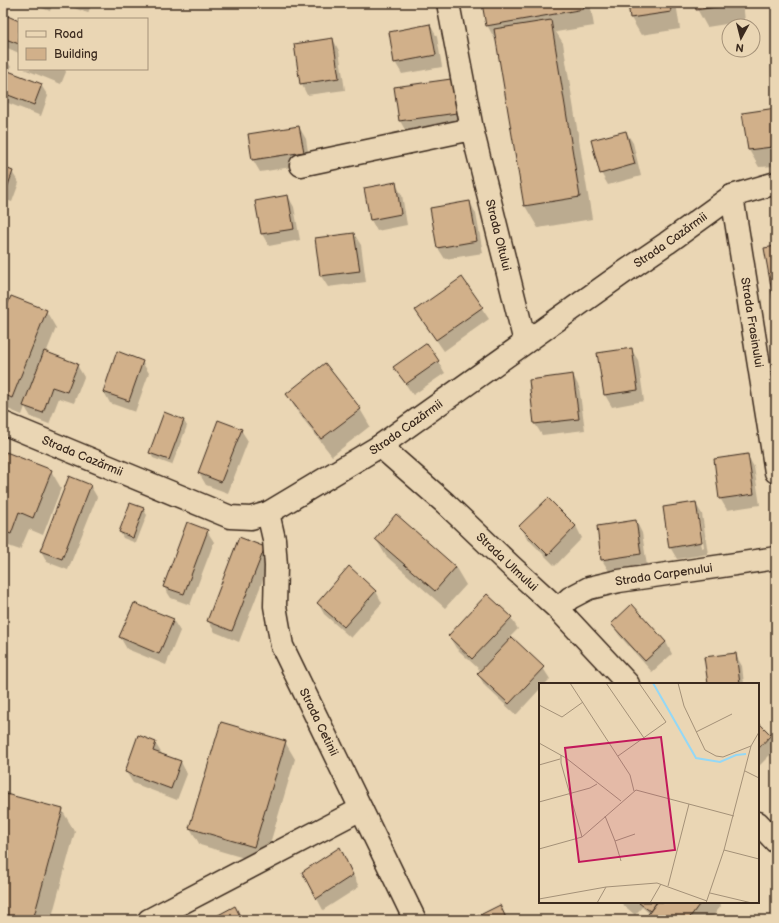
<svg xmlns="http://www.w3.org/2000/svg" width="779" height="923" font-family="'Balsamiq Sans',sans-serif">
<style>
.shadow{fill:#0003;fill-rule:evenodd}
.building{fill:#d1b08a;stroke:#3b2a1e}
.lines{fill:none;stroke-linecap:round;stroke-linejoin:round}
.minor-casing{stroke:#3b2a1e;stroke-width:25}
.minor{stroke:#ead6b4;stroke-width:22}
.labels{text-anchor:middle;stroke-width:4;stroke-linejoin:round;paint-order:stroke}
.street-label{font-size:12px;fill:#3b2a1e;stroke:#ead6b4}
.inset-river{fill:none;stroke:#94d8f6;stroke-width:2}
.inset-road{fill:none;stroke:#a49178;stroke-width:1}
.view{fill:#c2185b;fill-opacity:0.15;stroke:#c2185b;stroke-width:2}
.inset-edge{fill:none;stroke:#3b2a1e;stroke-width:2}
</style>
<rect width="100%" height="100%" fill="#ead6b4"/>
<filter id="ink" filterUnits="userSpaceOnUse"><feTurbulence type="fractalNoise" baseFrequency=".025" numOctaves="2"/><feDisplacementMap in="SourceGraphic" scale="8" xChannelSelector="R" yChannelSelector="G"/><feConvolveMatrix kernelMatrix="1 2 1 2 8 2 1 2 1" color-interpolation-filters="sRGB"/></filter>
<g filter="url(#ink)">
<!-- shadow -->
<path class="shadow" d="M29,3H53L50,11Z
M60,3H92L88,13Z
M483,3H590L594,26L556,32L563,43L592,219L538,228L525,206L498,42L497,43L487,25Z
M629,3H676L680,29L641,35L631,18Z
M696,3H743L745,21L707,27L697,9Z
M3,15L19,22V53L3,46Z
M430,25L437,37L442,67L402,74L395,62Z
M333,39L339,51L345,90L307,95L301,83Z
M3,55L11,67L9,73L41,85L48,96L41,116L3,101Z
M24,69H65L66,72L61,84Z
M451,80L457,92L463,125L407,133L400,121L395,88Z
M776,109V166L759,167L749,150Z
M299,127L306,139L310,164L260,172L253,160L249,135Z
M3,131L6,137L3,145Z
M626,132L633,143L641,176L608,185L601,173Z
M3,168L12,172L19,183L12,202L3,199Z
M395,183L402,195L407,225L377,231L371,220Z
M288,196L294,207L300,240L269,246L262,234L256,202Z
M470,202L476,214L483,253L445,259L438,248Z
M354,234L361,245L366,282L328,287L321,276Z
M462,279L489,319L444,351L423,321Z
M46,311L56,328L46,353L77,365L84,377L74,403L59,398L49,424L31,417L25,407L22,415L3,407V318Z
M427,344L445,373L413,395L394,367Z
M631,349L638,360L644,401L612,407L605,395L598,354Z
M142,362L149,373L135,412L110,403L104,392Z
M573,375L579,387L585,430L542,435L535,424Z
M287,394L360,409L370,426L332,456L297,411Z
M184,421L187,426L172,465L153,458L150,452Z
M241,430L248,441L228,493L206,485L199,473Z
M748,456L754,467L760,505L727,510L720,498Z
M3,461L51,471L61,488L43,535L29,529L20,550L3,544V486L4,482L3,480Z
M90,485L97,497L68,570L47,562L41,551Z
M548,499L576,526L582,538L555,566L527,538L521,527Z
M695,503L702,514L708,554L677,559L670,547ZM697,514H699L704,547L702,548Z
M143,509L147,515L136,543L123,538L120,532Z
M396,516L456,568L466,585L445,608L386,556L376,539Z
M636,521L642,533L647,566L609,571L602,560Z
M207,531L214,542L190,605L171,598L164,587Z
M264,547L271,559L239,642L215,632L208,621Z
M376,591L382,603L351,638L324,614L318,603Z
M511,618L518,629L510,637L543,668L550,679L545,684H540V689L516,715L485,686L478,674L481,671L456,648L449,636Z
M173,620L180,631L166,665L127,649L120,637Z
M612,624L666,642L672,654L652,672L619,635Z
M735,654L742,666L744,684H709Z
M758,724L770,736L776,746V749L758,767Z
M285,742L295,759L264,864L200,845L190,828Z
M155,743L162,754L181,762L187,774L177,800L133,783L126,772Z
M3,807L62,810L75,832L51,920H3Z
M346,860L359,887L323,910L303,872Z
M620,902H718L721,906L710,920H645L650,914L642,907L635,915Z"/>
<!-- building -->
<path class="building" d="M482,3H583L584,9L486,26Z
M628,3H670L671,12L630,18Z
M695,3H736V4L696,10Z
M3,14L19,21V44L3,38Z
M551,20L580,197L524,206L494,29Z
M430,24L436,55L394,63L389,32Z
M333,38L339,78L300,84L294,44Z
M3,69L42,84L34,105L3,93Z
M451,79L457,113L399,121L394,87Z
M776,108V164H774L772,147L748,150L742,113Z
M299,126L304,152L252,160L248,134Z
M626,131L635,164L600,174L591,140Z
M3,167L13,171L6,191L3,190Z
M396,182L401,214L370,220L364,188Z
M288,195L294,229L261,234L255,201Z
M470,201L477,241L437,248L430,208Z
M354,233L360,271L320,276L315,238Z
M776,246V314L764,248Z
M462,277L483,307L436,340L415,310Z
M11,296L47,310L12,398L3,394V315Z
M427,343L439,361L406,384L393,367Z
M632,348L638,390L604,395L597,353Z
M44,351L78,364L67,392L52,387L43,413L23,406Z
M117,351L143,361L129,401L103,392Z
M325,363L361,409L321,439L286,394Z
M573,374L579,419L534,424L529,380Z
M164,412L184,420L169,460L149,453Z
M218,420L242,429L221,482L198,473Z
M6,452L52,470L33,518L19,512L11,534L3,531V483L6,476L3,475V459Z
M748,454L754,494L719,499L714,459Z
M69,476L91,485L62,559L40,551Z
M548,498L576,526L548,555L519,526Z
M696,502L702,542L669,548L663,507Z
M130,503L144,508L133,538L119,532Z
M396,514L456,567L435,591L375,539Z
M636,520L641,554L601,560L597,526Z
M187,522L208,530L184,594L163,587Z
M239,537L265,547L232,631L207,621Z
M349,566L376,591L344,627L317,603Z
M487,594L512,617L472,659L448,636Z
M134,603L174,619L159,654L119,637Z
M632,604L666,642L645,661L611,624Z
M512,637L544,667L509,704L477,674Z
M736,653L740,684H708L704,657Z
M221,722L286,741L254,847L189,828Z
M758,722L771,735L758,749Z
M138,735L156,742L153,751L181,761L171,789L125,772Z
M6,794L63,809L33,920H3V803Z
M340,847L353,875L316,899L302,872Z
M640,902H657L650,911L639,903Z
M657,902H701L688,920H644Z
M500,905L507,920H470Z
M235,906L242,920H209Z"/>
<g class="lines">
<!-- minor casing -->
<g class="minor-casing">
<g id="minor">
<path d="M448,3L472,129"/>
<path id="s1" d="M301,165L472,129L525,342"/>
<path id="s2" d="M732,196L776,472"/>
<path id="s3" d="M3,423L230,517L251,518L268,513L380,446L623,273L667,243L732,196L776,183"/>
<path id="s4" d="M380,446L445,503L511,566L558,609L628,684"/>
<path id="s5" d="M268,513L274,539L276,566L275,606L282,646L415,920"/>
<path id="s6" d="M558,609L570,598L589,588L619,581L776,558"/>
<path d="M758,823L776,842"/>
<path d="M149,920L361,809"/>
</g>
</g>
<!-- minor -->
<use href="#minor" class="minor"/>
</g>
</g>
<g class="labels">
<!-- street labels -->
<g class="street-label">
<text dy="4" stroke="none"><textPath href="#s1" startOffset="284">Strada Oltului</textPath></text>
<text dy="4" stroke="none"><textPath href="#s3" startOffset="771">Strada Cazărmii</textPath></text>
<text dy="4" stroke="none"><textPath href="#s2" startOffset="128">Strada Frasinului</textPath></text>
<text dy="4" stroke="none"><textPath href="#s3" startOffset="447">Strada Cazărmii</textPath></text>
<text dy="4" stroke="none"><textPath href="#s3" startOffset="86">Strada Cazărmii</textPath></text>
<text dy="4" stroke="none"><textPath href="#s4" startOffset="172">Strada Ulmului</textPath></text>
<text dy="4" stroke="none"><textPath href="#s6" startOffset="114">Strada Carpenului</textPath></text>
<text dy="4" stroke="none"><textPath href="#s5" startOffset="219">Strada Cetinii</textPath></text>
</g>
</g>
<!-- overview -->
<g transform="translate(539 683)">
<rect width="220" height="220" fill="#ead6b4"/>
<path class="inset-river" d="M114,0L157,75L181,79L197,72L207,71"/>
<path class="inset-road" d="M31,0L91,92L95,108M67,0L105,55M139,0L145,23L166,67L177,73L184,74L212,63M0,22L23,34L44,19M157,49L193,31M0,60L27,75L82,118M22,72V80L43,154M79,73L127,39L100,0M0,82L21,76M206,88L220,95M0,119L51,105L58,101M66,133L76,158L96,151M76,158L82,178M0,166L43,154L97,107L195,133M185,167L220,176M129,203L150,121M171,210L213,220M0,216L67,204L118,200L168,218M58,220L67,204M111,220L122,201M167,220L185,167L212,63L220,49"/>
<path class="view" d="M122,54L136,167L40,179L26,65Z"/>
<rect width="220" height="220" class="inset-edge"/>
</g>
<!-- margin -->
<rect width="779" height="923" fill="none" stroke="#ead6b4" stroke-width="16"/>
<rect x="8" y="8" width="763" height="907" fill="none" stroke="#3b2a1e" stroke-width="1.5" filter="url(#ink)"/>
<!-- legend -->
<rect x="18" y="18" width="130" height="52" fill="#ead6b4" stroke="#a49178"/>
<rect x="26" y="31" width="20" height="6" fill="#ead6b4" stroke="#a49178"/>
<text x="54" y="38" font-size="12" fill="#3b2a1e">Road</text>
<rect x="26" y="48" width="20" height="12" fill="#d1b08a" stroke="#a49178"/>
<text x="54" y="58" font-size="12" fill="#3b2a1e">Building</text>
<!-- north arrow -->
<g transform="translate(741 38) rotate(187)"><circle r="19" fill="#ead6b4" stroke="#a49178"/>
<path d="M0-3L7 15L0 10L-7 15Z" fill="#3b2a1e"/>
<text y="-6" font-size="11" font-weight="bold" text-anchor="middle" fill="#3b2a1e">N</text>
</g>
</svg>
